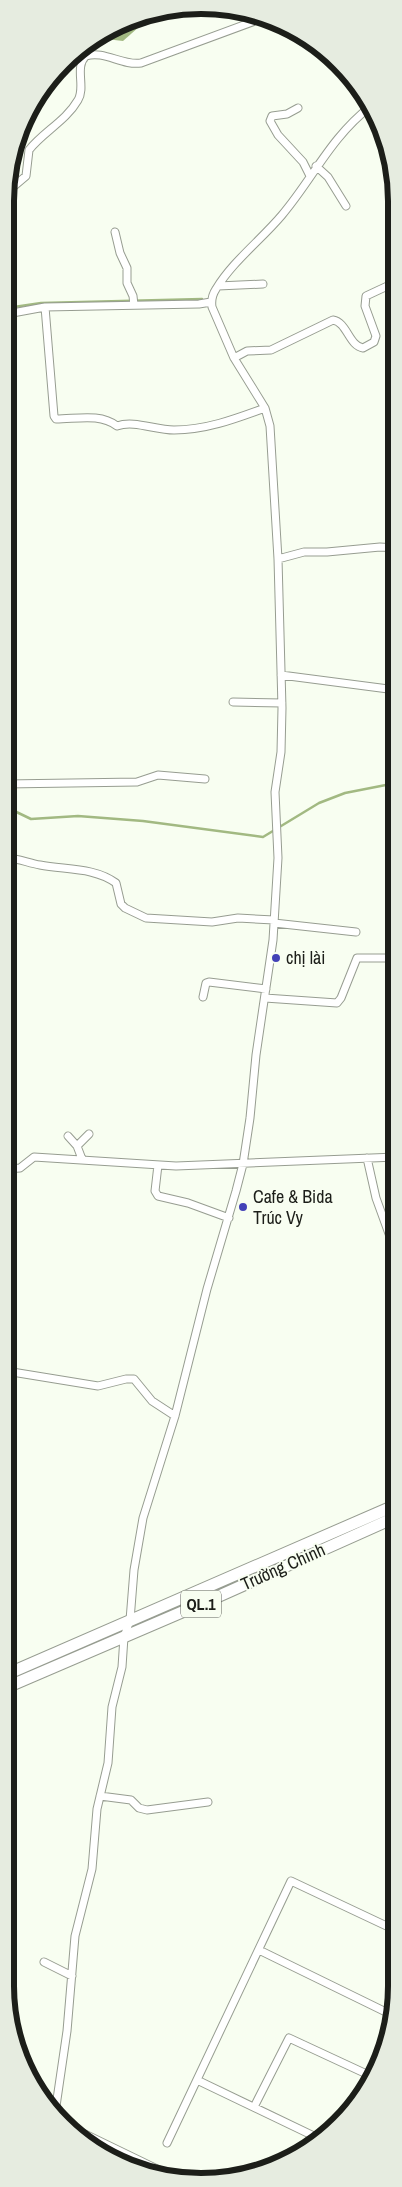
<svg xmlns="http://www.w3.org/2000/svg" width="402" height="2187" font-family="'Archivo Narrow',sans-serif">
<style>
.water{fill:#a2b982}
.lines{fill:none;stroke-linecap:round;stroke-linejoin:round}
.stream{stroke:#a2b982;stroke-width:2.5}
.minor-casing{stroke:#979d91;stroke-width:9}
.primary-casing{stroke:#979d91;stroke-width:13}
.trunk-casing{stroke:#979d91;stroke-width:13}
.minor{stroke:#fff;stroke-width:7}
.primary{stroke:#fff;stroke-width:11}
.trunk{stroke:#fff;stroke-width:11}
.poi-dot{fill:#4341b7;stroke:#f8fef1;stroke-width:2}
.labels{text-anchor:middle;stroke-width:4;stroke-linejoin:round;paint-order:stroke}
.shield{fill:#f8fef1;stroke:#5e615a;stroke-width:1}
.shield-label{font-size:16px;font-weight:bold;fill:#1c1e19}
.poi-label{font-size:18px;fill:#1c1e19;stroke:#f8fef1;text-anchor:start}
.street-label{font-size:18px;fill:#1c1e19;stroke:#f8fef1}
.rim{fill:none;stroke:#1c1e19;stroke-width:6}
</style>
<rect width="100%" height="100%" fill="#f8fef1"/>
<!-- water -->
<path class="water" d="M157,11L123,41L97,38L150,12Z"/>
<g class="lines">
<!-- stream -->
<path class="stream" d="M7,308L41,303L202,299
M6,807L31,819L78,816L143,821L263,837L319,803L345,793L396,783"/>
<!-- minor casing -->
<g class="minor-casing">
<path id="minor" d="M298,108L287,114L272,116L270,121L278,135L303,162L310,176
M316,166L328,177L346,206
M7,192L26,176L29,150C43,132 66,121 78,100C86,87 74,67 86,56C104,50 122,66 141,63L263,18
M115,232L120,253L127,268V283L133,296L134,305
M218,286L263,284
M45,307L54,416L56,419C77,419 100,413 117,426C134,420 155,430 174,430C206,430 235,419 265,408
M7,314L45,307L199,304L211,302
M234,358L247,351L271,350L333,320C347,322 349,346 363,348L374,342L376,336L365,306L366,296L396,282
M278,559L304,552H327L380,547L396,548
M281,675L396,690
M233,702L282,703
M6,784L137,782L158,775L205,779
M6,858C18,858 28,863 40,865C65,870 94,867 116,883L121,904L125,908L146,918L212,922L238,918L274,920
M274,923L356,932
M203,997L206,983L209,982L266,989
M265,998L337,1003L341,998L357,958H396
M68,1136L77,1146L82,1159
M77,1146L89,1134
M367,1158L376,1198L396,1253
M158,1165L155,1191L158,1196L188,1203L229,1218
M6,1169L20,1168L34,1157L176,1166L396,1157
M6,1371L98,1386L126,1379H134L152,1401L175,1416
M100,1796L131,1800L139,1808L147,1810L208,1802
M259,1950L394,2016
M44,1962L72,1976
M197,2080L320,2139
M254,2107L289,2038L373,2077
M55,2113L67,2031L75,1936L92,1869L97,1809L108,1763L112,1707L122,1667L124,1637L130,1620L134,1570L143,1518L175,1416L207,1289L236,1191L243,1164L250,1118L256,1055L273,940L278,858L275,792L281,752L282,708L278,559L270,426L265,408L234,358L212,307C211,300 212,295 216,289C233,261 261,240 282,215C314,177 330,138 371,106
M167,2143L291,1881L395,1930"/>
</g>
<!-- primary casing -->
<g class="primary-casing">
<path id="primary" d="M68,2128L165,2175"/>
</g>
<!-- trunk casing -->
<g class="trunk-casing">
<path id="trunk" d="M5,1675L396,1505
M5,1688L217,1597L396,1517"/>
</g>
<!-- minor -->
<use href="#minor" class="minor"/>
<!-- primary -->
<use href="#primary" class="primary"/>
<!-- trunk -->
<use href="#trunk" class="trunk"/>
</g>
<!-- markers -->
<g class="poi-dot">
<circle cx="276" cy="958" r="5"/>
<circle cx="243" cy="1207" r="5"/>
</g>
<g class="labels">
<!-- shield labels -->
<rect class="shield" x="181" y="1590.5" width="40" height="27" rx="4"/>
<g class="shield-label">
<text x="201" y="1610">QL.1</text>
</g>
<!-- poi labels -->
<g class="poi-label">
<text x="286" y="964">chị lài</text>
<text x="253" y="1203">Cafe &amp; Bida<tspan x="253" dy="21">Trúc Vy</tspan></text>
</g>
<!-- street labels -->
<g class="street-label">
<text transform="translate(283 1567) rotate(-24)" y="6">Trường Chinh</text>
</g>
</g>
<!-- crop -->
<path d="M0 0H402V2187H0ZM201 14H201A187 187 0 0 1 388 201V1986A187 187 0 0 1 201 2173H201A187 187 0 0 1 14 1986V201A187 187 0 0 1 201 14Z" fill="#e6ece0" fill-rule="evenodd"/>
<path class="rim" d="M201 14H201A187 187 0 0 1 388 201V1986A187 187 0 0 1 201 2173H201A187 187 0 0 1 14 1986V201A187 187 0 0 1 201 14Z"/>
</svg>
